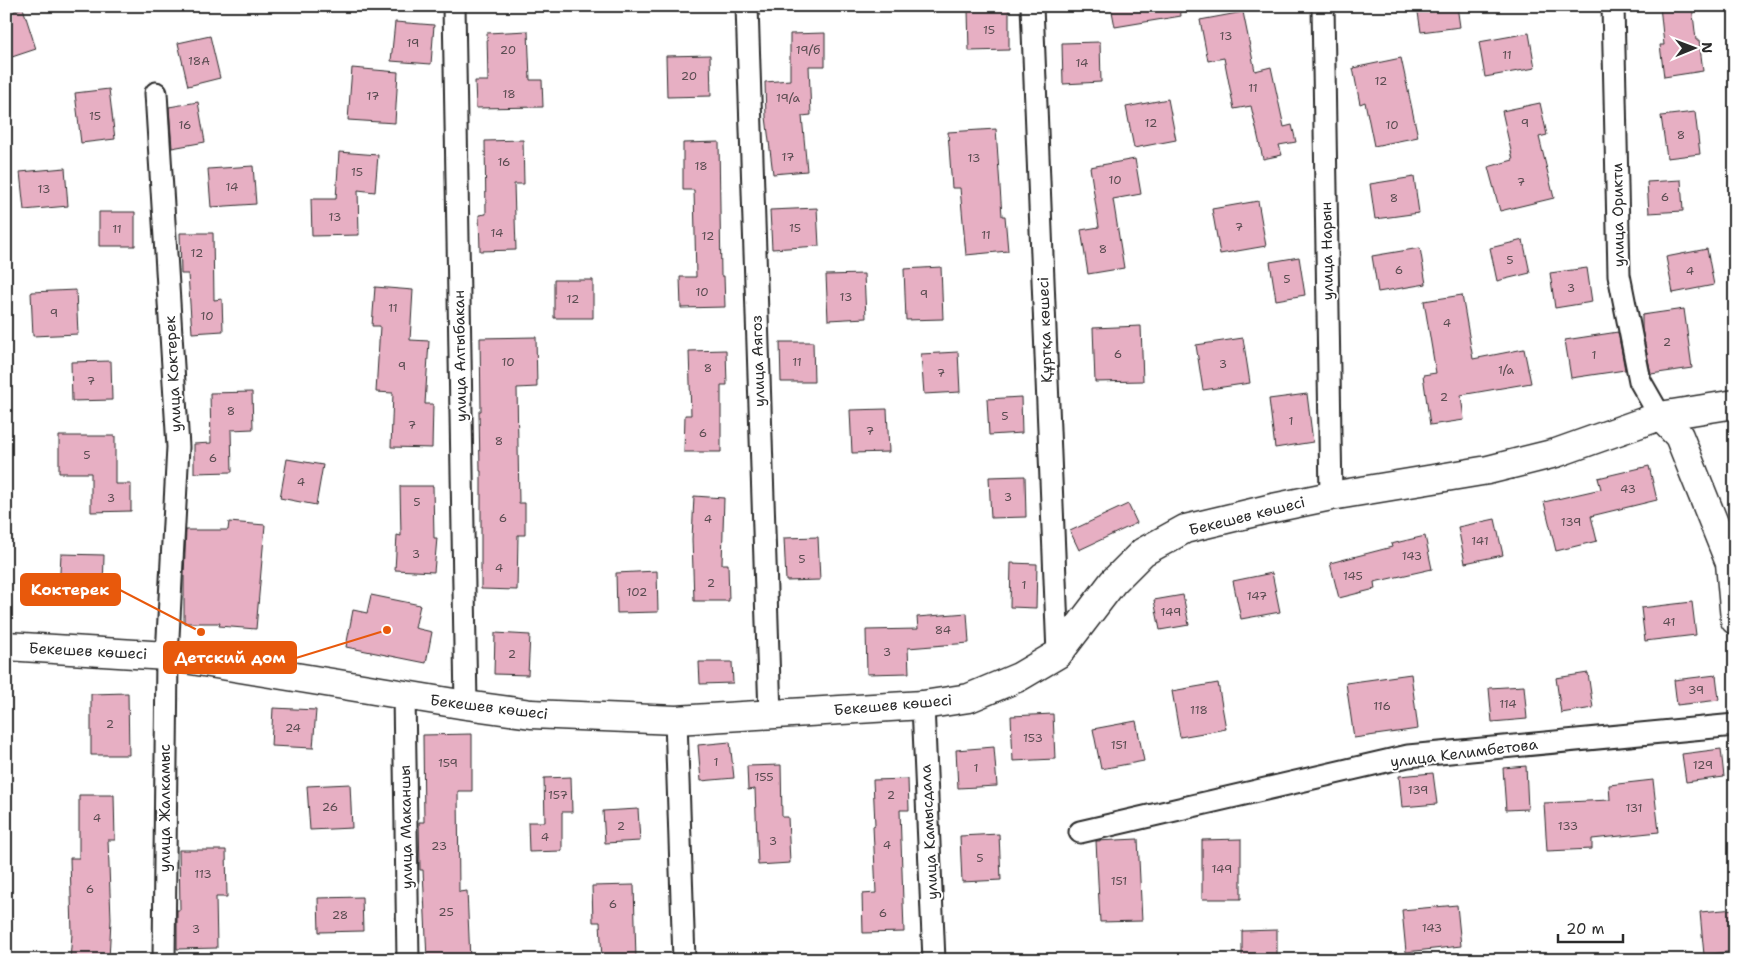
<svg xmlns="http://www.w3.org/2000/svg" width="1741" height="966" font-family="'Shantell Sans',sans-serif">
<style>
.building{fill:#e7afc3;stroke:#2b2b2b}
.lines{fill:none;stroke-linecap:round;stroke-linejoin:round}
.street-casing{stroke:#2b2b2b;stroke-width:25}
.secondary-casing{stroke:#2b2b2b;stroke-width:31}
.street{stroke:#fff;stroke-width:21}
.secondary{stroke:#fff;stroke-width:28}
.labels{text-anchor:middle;stroke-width:4;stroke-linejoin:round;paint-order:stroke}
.number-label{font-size:12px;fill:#5a4c51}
.street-label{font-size:15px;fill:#2b2b2b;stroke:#fff}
.leader{fill:none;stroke:#e8590c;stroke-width:2}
.callout-dot{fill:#e8590c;stroke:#fff;stroke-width:2}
.callout{fill:#e8590c;stroke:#e8590c;stroke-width:2}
.callout-label{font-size:16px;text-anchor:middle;font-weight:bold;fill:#fff}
</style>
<rect width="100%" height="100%" fill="#fff"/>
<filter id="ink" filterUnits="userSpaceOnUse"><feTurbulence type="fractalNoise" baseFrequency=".02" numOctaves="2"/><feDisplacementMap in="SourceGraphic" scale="10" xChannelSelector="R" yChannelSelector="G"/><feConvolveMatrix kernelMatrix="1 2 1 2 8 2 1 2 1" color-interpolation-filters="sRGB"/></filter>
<g filter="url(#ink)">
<!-- building -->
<path class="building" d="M1111,6H1180L1181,16L1115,27Z
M1417,6H1457L1460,27L1421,32Z
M1660,6H1692L1696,40H1699L1703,71L1664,77L1660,45H1664Z
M23,8L36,49L6,59V14Z
M1009,9V50L969,51L968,10Z
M1243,12L1255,71L1271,67L1284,127L1292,125L1296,142L1279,145L1282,155L1263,159L1251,106L1234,109L1224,58L1208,61L1200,20Z
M395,22L434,25L431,64L391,61Z
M528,31L530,80H542L543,107L476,108L475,81H488L487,33Z
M825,33V66H809L811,115L802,116L807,171L773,174L766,117L765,82L790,80V34Z
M1529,33L1535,68L1485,77L1479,42Z
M210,36L220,78L188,86L178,43Z
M1100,42L1101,82L1063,84L1062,43Z
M710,55L711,96L667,97L666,56Z
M1401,58L1418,137L1374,146L1365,102L1360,104L1353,68Z
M352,68L398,72L395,123L348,120Z
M109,89L115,139L81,143L75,93Z
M1168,99L1176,140L1134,148L1126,107Z
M198,102L205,142L172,148L169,107Z
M1540,103L1547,135L1539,137L1554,198L1500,211L1488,167L1513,160L1502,111Z
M1695,112L1700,154L1667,158L1661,116Z
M996,129L1002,216H1005L1008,251L966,255L960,188H952L948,132Z
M523,140L524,184H514L516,250L480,251L479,215L486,214L485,141Z
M719,142L721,276H724L725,307L681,308L680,277H696L694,190H683V143Z
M339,152L378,155L375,192L358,190L359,235L312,236L311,199H336Z
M1135,159L1141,194L1113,199L1124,268L1088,274L1081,230L1099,227L1090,167Z
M253,166L256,204L211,207L208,169Z
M65,168L68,206L24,210L20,172Z
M1414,177L1419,213L1375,219L1370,184Z
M1681,180L1683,211L1649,213L1647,182Z
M1258,201L1266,246L1220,254L1212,209Z
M817,208L819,246L772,249L770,210Z
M99,212H135V246H99Z
M180,233H213L214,300L222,299L223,331L192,333L188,274H181Z
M1523,240L1530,273L1497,281L1490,248Z
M1420,248L1426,284L1378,292L1372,256Z
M1707,249L1714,285L1673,293L1666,257Z
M1299,257L1305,295L1276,300L1270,262Z
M941,267L943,319L906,320L904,269Z
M1587,268L1592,302L1555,308L1550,273Z
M864,274L866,318L828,320L826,275Z
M554,280H593V318H554Z
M375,287L413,290L410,340L429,341L425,404H433L432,448L391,447L393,393L376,392L380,326H372Z
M76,290L78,334L33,336L31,292Z
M1462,295L1473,359L1524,349L1531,383L1461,395L1464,420L1430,425L1423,375L1436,373L1424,301Z
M1684,309L1692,368L1651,374L1642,329V315Z
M1141,326L1143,381L1095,382L1093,328Z
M1618,332L1625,370L1571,378L1565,340Z
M536,337L537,387L517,388L519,503H525V535H518L517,590L481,589V471H480L479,411H481L480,338Z
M1243,338L1250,383L1203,390L1196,345Z
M780,342H813L814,382H781Z
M726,350L727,385H721V452H684L685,415H691L689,351Z
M958,352L960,392L924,394L921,354Z
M111,361L112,400L72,401L71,362Z
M252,392L253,429L231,430L232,472L194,473V444L211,443L210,393Z
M1307,394L1313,442L1275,448L1269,399Z
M1021,397L1022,433L989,435L987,399Z
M887,409L889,452L852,453L850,410Z
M59,436H115V484H131V511L91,512V473H59Z
M287,459L323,465L316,505L280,498Z
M1649,466L1657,500L1591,516L1597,541L1556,551L1544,502L1601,489L1598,478Z
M1025,476L1026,517L991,518L989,477Z
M400,486H433L434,538H437L434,572L395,570L397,535L401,536Z
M694,496L724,498L722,564H728L729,601H694L692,539Z
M1128,504L1137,523L1079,550L1070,531Z
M1495,519L1503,555L1465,563L1458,527Z
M229,522L265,525L256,629L219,626L220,623H184V575L186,530H228Z
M1425,536L1432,569L1374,582L1375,589L1339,598L1330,563L1392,547L1391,544Z
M818,537L820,580L786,581L784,538Z
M61,554L104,555L103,592L59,590Z
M1011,563L1037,564L1036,608L1010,607Z
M657,571L658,612L617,613L616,573Z
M1272,573L1280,612L1241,619L1233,581Z
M371,595L420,605L415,628L432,632L426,663L346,647L353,610L367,613Z
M1183,595L1189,625L1160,630L1154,600Z
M1692,602L1696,635L1645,641L1641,608Z
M967,613L969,643L908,648L909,673L867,674L866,630L918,629L917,617Z
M495,633L530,635L528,675L494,674Z
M699,662H732L733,683L700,684Z
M1588,673L1593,708L1561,713L1556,678Z
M1411,674L1418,729L1354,738L1346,683Z
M1716,675L1719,700L1677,705L1674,680Z
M1218,683L1226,729L1180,737L1172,691Z
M1524,686L1527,719L1492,722L1489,688Z
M128,693L129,755H91V694Z
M273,708L316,710L313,748L271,746Z
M1053,714L1055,759L1013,761L1011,716Z
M1136,721L1144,761L1101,769L1093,729Z
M472,734V791H458L459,892L467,891L470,960H427L423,870H420L419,822H424L423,735Z
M730,742L734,778L701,781L698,745Z
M994,747L997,786L958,788L956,750Z
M1721,749L1724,777L1686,782L1682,754Z
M781,765L782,817H788L790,863L758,865L755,789L748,790L747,766Z
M1526,766L1528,809L1506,810L1503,768Z
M1433,773L1437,804L1402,807L1399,776Z
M571,777L572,812H562V851L529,852L528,822H545L544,778Z
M908,779L909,810H900L904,932L863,933L862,894L876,893L873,826L875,825L873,780Z
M1653,780L1659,832L1592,839V849L1547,851L1544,803L1610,800L1609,785Z
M350,784L352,828L310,830L307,786Z
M79,795H114L115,840H108L111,919L109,960H70L72,934L70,858H79Z
M638,809L640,841L605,843L603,811Z
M999,834L1001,880L962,882L960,836Z
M1138,839L1142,921L1100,922L1096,841Z
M1241,839V899H1202V840Z
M179,850H226L227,897H216L217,948L177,949V910H180Z
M634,885L636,960H602L600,922H593L592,886Z
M362,897L363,931L319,932L318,898Z
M1457,905L1461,946L1406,952L1402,910Z
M1735,909V951L1704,955L1700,912Z
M1277,930V960H1242V931Z"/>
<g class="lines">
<!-- street casing -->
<g class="street-casing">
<path id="street" d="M454,6L466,705
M747,6L770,715
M1032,6L1058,654
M1323,6L1331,496
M1613,6L1619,275L1640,381L1660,416
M156,93L178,447L167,656L164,960
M404,695L408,960
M923,705L934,960
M676,720L684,960
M1080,832L1408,756L1735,725"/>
</g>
<!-- secondary casing -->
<g class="secondary-casing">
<path id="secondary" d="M1660,416L1679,436L1730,563L1735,620
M6,646L167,656L466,705L531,714L676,720L923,705L969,698L1019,677L1058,654L1113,582L1143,552L1185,529L1268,509L1331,496L1488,470L1556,453L1660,416L1735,404"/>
</g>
<!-- street -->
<use href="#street" class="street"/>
<!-- secondary -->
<use href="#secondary" class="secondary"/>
</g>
</g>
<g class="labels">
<!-- number labels -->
<g class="number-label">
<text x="989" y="34">15</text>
<text x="1226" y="40">13</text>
<text x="413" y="47">19</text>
<text x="508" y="54">20</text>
<text x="808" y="54">19/б</text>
<text x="1507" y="59">11</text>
<text x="199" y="65">18А</text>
<text x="1082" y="67">14</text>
<text x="689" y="80">20</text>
<text x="1381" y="85">12</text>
<text x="1253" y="92">11</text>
<text x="509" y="98">18</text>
<text x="373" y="100">17</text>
<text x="788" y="102">19/а</text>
<text x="95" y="120">15</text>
<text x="1151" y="127">12</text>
<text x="1525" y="127">9</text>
<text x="185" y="129">16</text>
<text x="1392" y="129">10</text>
<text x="1681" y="139">8</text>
<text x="788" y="161">17</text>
<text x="974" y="162">13</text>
<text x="504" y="166">16</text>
<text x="701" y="170">18</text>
<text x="357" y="176">15</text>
<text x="1115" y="184">10</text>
<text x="1521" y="186">7</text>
<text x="232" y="191">14</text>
<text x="44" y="193">13</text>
<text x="1665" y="201">6</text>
<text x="1394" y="202">8</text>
<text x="335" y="221">13</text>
<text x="1239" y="231">7</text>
<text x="795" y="232">15</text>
<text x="117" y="233">11</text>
<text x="497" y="237">14</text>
<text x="986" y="239">11</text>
<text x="708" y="240">12</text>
<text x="1103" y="253">8</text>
<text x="197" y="257">12</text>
<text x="1510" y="264">5</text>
<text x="1399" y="274">6</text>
<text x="1690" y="275">4</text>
<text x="1287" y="283">5</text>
<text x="1571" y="292">3</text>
<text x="702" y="296">10</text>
<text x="924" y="298">9</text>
<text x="846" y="301">13</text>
<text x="573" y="303">12</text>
<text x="393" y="312">11</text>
<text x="54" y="317">9</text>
<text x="207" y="320">10</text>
<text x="1447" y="327">4</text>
<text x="1667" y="346">2</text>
<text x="1118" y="358">6</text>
<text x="1594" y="359">1</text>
<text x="508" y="366">10</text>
<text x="797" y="366">11</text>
<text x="1223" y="368">3</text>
<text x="402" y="370">9</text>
<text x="708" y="372">8</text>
<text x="1506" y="374">1/а</text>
<text x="941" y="377">7</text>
<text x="91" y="385">7</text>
<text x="1444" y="401">2</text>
<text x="231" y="415">8</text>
<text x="1005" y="420">5</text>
<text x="1291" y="425">1</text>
<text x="412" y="429">7</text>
<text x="870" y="435">7</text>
<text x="703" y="437">6</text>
<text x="499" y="445">8</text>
<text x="87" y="459">5</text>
<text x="213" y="462">6</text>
<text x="301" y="486">4</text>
<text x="1628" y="493">43</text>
<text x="1008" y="501">3</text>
<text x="111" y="502">3</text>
<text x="417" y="506">5</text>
<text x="503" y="522">6</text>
<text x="708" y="523">4</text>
<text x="1571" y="526">139</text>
<text x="1480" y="545">141</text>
<text x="416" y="558">3</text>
<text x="1412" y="560">143</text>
<text x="802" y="563">5</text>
<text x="499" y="572">4</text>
<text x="1353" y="580">145</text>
<text x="711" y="587">2</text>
<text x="1024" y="589">1</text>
<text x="637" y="596">102</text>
<text x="1257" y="600">147</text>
<text x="1171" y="616">149</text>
<text x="1669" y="626">41</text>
<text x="943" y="634">84</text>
<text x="887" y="656">3</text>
<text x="512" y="658">2</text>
<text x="1696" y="694">39</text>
<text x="1508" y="708">114</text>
<text x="1382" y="710">116</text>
<text x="1199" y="714">118</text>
<text x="110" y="728">2</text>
<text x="293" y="732">24</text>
<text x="1033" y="742">153</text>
<text x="1119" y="749">151</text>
<text x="716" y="766">1</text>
<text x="448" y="767">159</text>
<text x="1703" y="769">129</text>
<text x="976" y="772">1</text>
<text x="764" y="781">155</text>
<text x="1418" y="794">139</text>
<text x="558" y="799">157</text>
<text x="891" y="799">2</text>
<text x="330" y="811">26</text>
<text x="1634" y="812">131</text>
<text x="97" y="822">4</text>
<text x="621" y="830">2</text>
<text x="1568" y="830">133</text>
<text x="545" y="841">4</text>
<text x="773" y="845">3</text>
<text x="887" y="849">4</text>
<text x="439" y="850">23</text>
<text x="980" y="862">5</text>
<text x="1222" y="873">149</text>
<text x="203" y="878">113</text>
<text x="1119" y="885">151</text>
<text x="90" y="893">6</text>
<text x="613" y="908">6</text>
<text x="446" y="916">25</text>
<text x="883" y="917">6</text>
<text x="340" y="919">28</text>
<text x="1432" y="932">143</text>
<text x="196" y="933">3</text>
</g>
<!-- street labels -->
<g class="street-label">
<text transform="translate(1618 215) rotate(-91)" y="5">улица Орикти</text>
<text transform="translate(1327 251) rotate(-91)" y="5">улица Нарын</text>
<text transform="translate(1045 330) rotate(-92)" y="5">Құртқа көшесі</text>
<text transform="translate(460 356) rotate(-91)" y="5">улица Алтыбакан</text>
<text transform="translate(758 361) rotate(-92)" y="5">улица Аягоз</text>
<text transform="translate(173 374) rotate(-93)" y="5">улица Коктерек</text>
<text transform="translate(1247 516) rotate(-14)" y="5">Бекешев көшесі</text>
<text transform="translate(88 651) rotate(3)" y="5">Бекешев көшесі</text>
<text transform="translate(893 705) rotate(-5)" y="5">Бекешев көшесі</text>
<text transform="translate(489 707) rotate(7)" y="5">Бекешев көшесі</text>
<text transform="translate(1464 753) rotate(-7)" y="5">улица Келимбетова</text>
<text transform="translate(165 808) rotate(-90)" y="5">улица Жалкамыс</text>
<text transform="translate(406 827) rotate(-91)" y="5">улица Маканшы</text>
<text transform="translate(929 832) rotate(-93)" y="5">улица Камысдала</text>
</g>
</g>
<!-- callouts -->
<path class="leader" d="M201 632L120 590M387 630L296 658"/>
<g class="callout-dot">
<circle cx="201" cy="632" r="5"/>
<circle cx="387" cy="630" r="5"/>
</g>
<g class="callout">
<rect x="21" y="574" width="99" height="31" rx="5"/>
<rect x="164" y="642" width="132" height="31" rx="5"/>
</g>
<g class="callout-label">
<text x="70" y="595">Коктерек</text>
<text x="230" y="663">Детский дом</text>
</g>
<!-- margin -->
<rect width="1741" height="966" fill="none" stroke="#fff" stroke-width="25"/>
<rect x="12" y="12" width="1716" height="941" fill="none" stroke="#2b2b2b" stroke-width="2" filter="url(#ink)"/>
<!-- north arrow -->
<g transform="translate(1694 48) rotate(89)" stroke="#ffffff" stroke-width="4" paint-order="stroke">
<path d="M0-4L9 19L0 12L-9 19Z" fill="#2b2b2b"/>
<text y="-8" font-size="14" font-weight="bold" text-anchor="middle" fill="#2b2b2b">N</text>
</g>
<!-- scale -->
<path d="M1558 934v8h65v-8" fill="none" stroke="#2b2b2b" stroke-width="2.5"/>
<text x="1566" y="934" font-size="15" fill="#2b2b2b" stroke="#ffffff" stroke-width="4" paint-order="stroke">20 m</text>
</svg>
